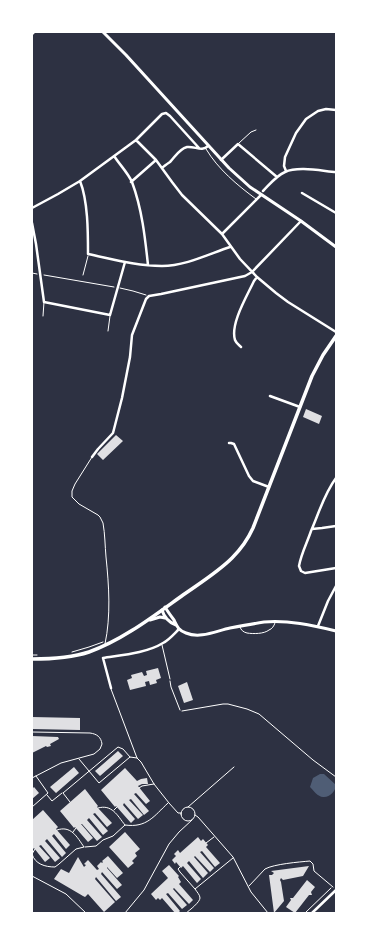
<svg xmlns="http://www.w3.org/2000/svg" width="368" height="945" font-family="Spectral,serif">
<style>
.water{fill:#4f5d75}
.building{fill:#e0e0e3}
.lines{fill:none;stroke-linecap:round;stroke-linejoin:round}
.path{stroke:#fff;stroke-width:1}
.service{stroke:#fff;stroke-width:1}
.minor{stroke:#fff;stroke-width:2.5}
.tertiary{stroke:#fff;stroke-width:3}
.secondary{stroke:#fff;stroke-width:3.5}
</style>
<rect width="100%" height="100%" fill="#2d3142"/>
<!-- water -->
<path class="water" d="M320,774H324L336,785C336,791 329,798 323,797C318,797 313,790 310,787L313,778Z"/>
<!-- building -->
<path class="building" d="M306,409L322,416L319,424L303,417Z
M116,435L123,441L103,460L97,454Z
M158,668L161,678L156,680L157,683L150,685L149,681L145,682L146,686L130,690L127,680L132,678L131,675L142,672L144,676L147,675L146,671Z
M187,682L193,700L184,703L178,686Z
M32,717L80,718V730L32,729Z
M32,736L58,737L59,739L50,744L51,746L47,747L46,746L32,753Z
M118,751L123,756L100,776L95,771Z
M74,767L79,773L56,793L50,787Z
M125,768L137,781L141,779L147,778L148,784H142L138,786L150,801L146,804L136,793L134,794L149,811L144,815L131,799L129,800L143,815L138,819L124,803L123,805L135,819L131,823L116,806L115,807L101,790Z
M34,787L39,793L32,799V789Z
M85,789L98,806L97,807L112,823L107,827L95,813L93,814L108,831L103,835L89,818L87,820L102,837L97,841L82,824H81L93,838L88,842L75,827L74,828L60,811Z
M43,810L58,827L56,829L70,845L66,849L54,834L52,836L66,853L62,857L47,839L45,841L60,858L55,862L41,845L39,846L50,858L45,862L34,848L32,850V820Z
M125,832L140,849L135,853L137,856L132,861L134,863L128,868L109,847Z
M198,837L201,841L203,839L208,845L206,847L220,863L215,867L202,851L200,852L214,868L210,872L195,856L194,857L208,873L203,878L189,861L187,863L201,879L197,883L183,866L181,868L176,862L175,864L172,860L176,856L174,854L178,850L180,853Z
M108,856L123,873L117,878L107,867V868L122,885L117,889L102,872L101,874L121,897L116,901L96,877L95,879L115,902L104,912L88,894L85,897L83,896L54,879L61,869L69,873L78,857L84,867L86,865L84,864L88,860L97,870L99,869L97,866L101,862L102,863L103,862L102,861Z
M169,865L179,876L178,877L181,882L179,884L193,900L189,904L174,888L173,889L187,905L182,909L168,893L166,894L180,911L178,913H175L162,898L160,900L158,898L156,900L151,894L168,878L162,871Z
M309,866L303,876L283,880L281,878L280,880L281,882L284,901L274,913L269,875H272L274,873L271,871Z
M307,880L315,887L311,892L312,895H309L295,913L286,907L291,900L290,898H293Z"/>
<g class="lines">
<!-- path -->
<path class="path" d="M32,273L37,274
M44,275L114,287
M120,288L133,291L146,295
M72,652L89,647L103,642
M32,655H37
M170,681L171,687L180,710
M305,913L331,888"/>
<!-- service -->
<path class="service" d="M239,143L251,132L256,130
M206,149C218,169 237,185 256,199
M83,275L88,256
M43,316L44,302
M108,331L110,316
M92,457L75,484L72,491V497L79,504L98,515L100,517L103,523C105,534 105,546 106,557C109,586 111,616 105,644
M240,627C241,630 243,632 247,633C253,634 264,634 269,630C272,629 274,626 275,623
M162,645L170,679
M111,689L137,758L141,762L154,784L169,803L178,813H181
M182,711L223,704H228L247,709L259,714L313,760L336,777
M32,732L90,733C97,734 101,737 102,744L100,749L94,754L61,763L32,778
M79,759L99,783L130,757L137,758
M139,788L142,786L154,784
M47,795L52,801L62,793
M70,802L63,793L118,747L123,749L130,757
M181 814a7 7 0 1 1 14 0a7 7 0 1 1-14 0Z
M32,807L48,793L36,776
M188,807L234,767
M98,808C112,804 117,815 125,825
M114,810L117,807
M195,815L198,817L233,857L251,892L268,913
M73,832L76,828
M206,843L214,837
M85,847L96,846L103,840L113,836L125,825C147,828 154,816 168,803
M35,849L32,854C35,864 45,867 55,867L59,864L76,849L84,847C77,837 71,825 57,830
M180,867L178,869L180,872L195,889
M32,876L66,894L86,913
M249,886L265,869C274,864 299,862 310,861L313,864L314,871L333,887
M125,913L144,890L169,844L179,832L192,820
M186,913C190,910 200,902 200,898C200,895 197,892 195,889L233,858"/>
<!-- minor -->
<path class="minor" d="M32,34L34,32
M199,148L170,116L166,113L162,114L136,140L156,160L172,182L182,195L222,234L240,259L257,277L276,293L288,302L336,332
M114,156C120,165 128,173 132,182C142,209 145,237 148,265
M221,160L238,144L277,177
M162,168C164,166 167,164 170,162C175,157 179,149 187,147C195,146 202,152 208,146
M286,171L284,166L285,157L296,133L306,119L318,111L326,109L336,110
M80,181C88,201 88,232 88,254C112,259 137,266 162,266C185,266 209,254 230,247
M131,182L156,160
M263,191C270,184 276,176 285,172C298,166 322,171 336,172
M302,193L336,213
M32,208L58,194L80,181L136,140
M32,223L36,244L44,302L110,315L125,262
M222,234L261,195
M241,347C239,345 236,343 235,340C230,324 247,296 254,281L257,277
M270,396L300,407
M229,443H231L234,444L249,476L253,481L269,487
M92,457L98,449L113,433L122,398L130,357L132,335L146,299L149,296L161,294L245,276L252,272L301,221
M336,478C324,494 319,513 311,531C307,543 301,554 299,566L301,571L305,573L336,568
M312,529L322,528L336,526
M318,626L328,601L336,586
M111,688L103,658C122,655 147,653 163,643C169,640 174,634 179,629
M312,913L336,890"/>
<!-- tertiary -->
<path class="tertiary" d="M103,32L126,55L229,168L250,187L301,221L336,247
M165,607C168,612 171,616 174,620C177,626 178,630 186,633C200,639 216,631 230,628C241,626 252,624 264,622C288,620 312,625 336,631
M162,610C164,617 168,622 176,625
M150,620L160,617L165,618"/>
<!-- secondary -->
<path class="secondary" d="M32,659C52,659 71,658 89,652C123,640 155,615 183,595C200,583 218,572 232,558C241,549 248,539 253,528L312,376L323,355L336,336"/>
</g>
<!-- border -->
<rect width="368" height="945" fill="none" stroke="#ffffff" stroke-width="66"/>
</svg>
